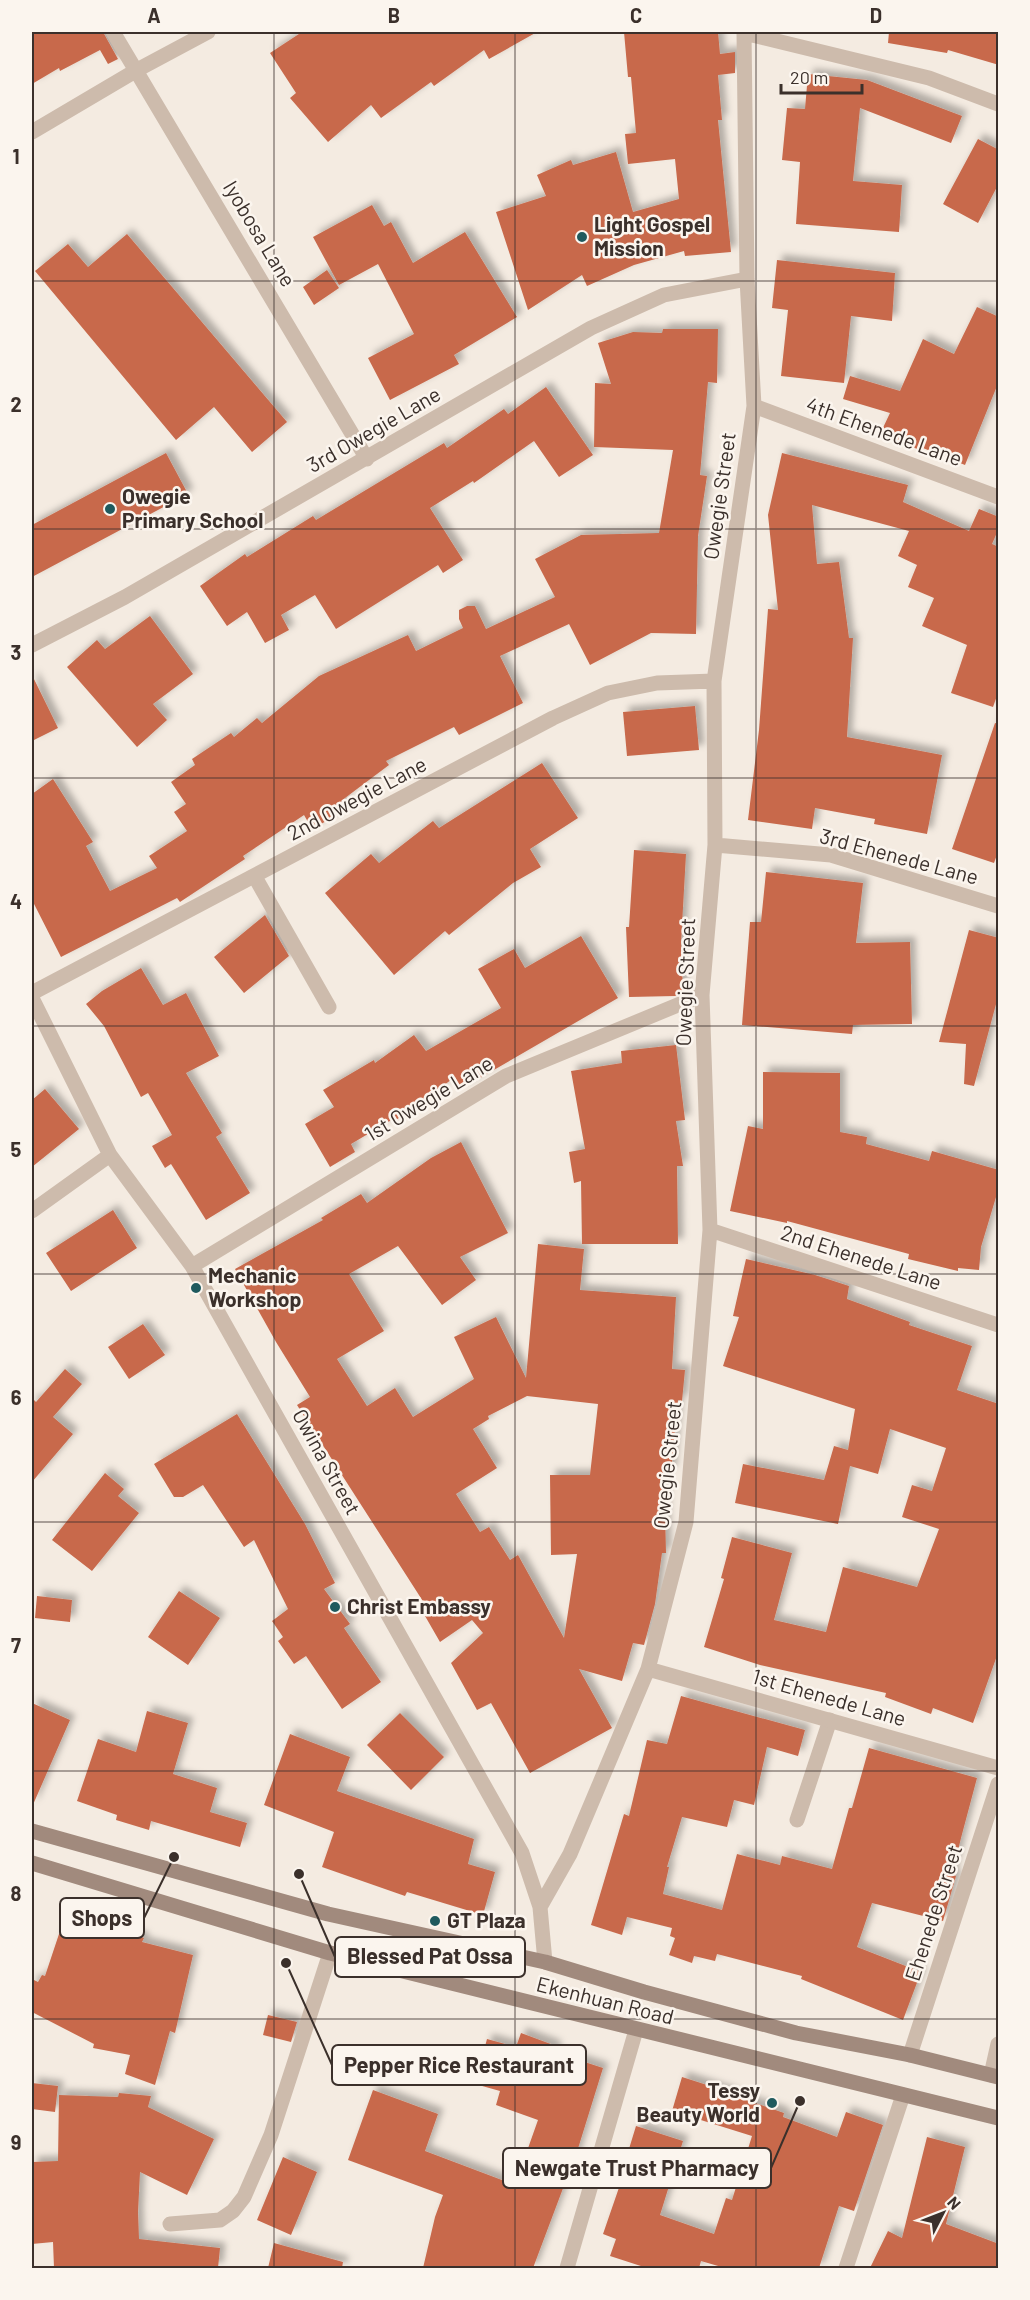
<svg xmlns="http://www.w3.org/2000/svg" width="1030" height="2300" font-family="Barlow,sans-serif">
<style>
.building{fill:#c8694b;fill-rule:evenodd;filter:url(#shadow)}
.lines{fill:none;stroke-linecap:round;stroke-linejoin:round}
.service{stroke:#cdbbac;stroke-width:15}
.minor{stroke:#cdbbac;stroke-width:15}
.secondary{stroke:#a18a7d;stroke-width:15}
.grid{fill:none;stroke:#3b302b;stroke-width:1.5;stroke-opacity:0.55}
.poi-dot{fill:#1f5a5e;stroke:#fbf5ee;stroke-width:2}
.labels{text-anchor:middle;stroke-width:5;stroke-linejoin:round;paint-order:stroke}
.poi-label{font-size:21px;font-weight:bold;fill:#3b302b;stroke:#fbf5ee;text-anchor:start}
.street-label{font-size:21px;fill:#3b302b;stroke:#fbf5ee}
.leader{fill:none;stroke:#3b302b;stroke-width:2}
.callout-dot{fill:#3b302b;stroke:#fbf5ee;stroke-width:2}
.callout{fill:#fbf5ee;stroke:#3b302b;stroke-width:2}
.callout-label{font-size:22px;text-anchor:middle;font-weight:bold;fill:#3b302b}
.neatline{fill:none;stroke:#3b302b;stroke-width:2}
.grid-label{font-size:20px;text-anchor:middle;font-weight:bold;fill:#3b302b}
</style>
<defs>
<filter id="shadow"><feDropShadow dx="5.5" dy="-5.5" stdDeviation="3" flood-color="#0004"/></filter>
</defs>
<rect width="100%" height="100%" fill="#f4ebe1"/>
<!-- building -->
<path class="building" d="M32,32H103L118,59L108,64L100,50L60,71L59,68L32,84Z
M302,32H537L489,59L484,50L434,86L431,82L381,118L371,105L328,142L290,98L296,93L270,53Z
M624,32H718L720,54L735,52V73L718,75L722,120H718L731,252L685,256L684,251L634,265L587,286L582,275L528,310L496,212L546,196L537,175L571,160L573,165L616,152L633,212L679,199L675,159L628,164L625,134L636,133L631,77H628Z
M889,32H999V65L948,50L947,53L888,43Z
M808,74L867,80L962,116L951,143L860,108L853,181L902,185L899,232L796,224L800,162L782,160L787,108L805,109Z
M978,139L999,150V183L978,223L943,204Z
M372,205L384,226L391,222L413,263L465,232L517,317L454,355L459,364L390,400L368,358L414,334L378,264L339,285L313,237Z
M127,234L287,422L252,452L214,407L176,440L35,271L68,244L88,267Z
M777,260L895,273L892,321L851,316L844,383L781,376L788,310L772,308Z
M327,270L339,288L314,305L303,287Z
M977,307L999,317V381L965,465L918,446L917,449L881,432L890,413L843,399L850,376L900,391L923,339L954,354Z
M663,329H718L717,383L708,382L700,475L707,476L698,536L696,634L651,633L590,665L569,624L500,656L523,703L459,735L454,727L386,761L389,765L341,801L346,810L312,829L304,815L243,856L245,859L180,902L177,898L61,957L32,900V794L53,779L93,842L86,846L110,891L157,868L149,856L187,831L174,812L186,804L171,782L195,765L192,759L231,733L234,737L257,718L262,723L319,676L408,635L416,651L463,628L459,619V610L467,606H475L486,629L555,597L535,559L581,535L659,533L673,450L594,447L595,383L611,384L598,343L633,332L662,333Z
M546,387L593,455L559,477L534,441L474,483L473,481L430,508L463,560L443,573L438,565L336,629L315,595L281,615L289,630L265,643L247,612L227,626L200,586L245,554L247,557L313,516L316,520L444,443L447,448L504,409L508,414Z
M166,453L188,494L32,577V525Z
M782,453L908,485L903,502L969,531L979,509L999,517V528L992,544L999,547V690L993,707L951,693L967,645L922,626L934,598L908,587L917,565L898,556L909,531L812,505L817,564L839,562L849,638H853L847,737L942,755L927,834L874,824L875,819L815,808L812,829L748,820L759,730L768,609L778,610L768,515Z
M150,616L193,674L153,704L167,720L137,747L67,667L97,640L105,649Z
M32,675L58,728L32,741Z
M695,706L699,750L627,756L623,712Z
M995,723L999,724V849L994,863L952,849Z
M542,763L578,818L530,849L541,867L513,883L449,935L445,931L394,975L325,893L371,854L379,863L433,821L439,828Z
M634,850L686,854L681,943L683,992L675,996L629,997L626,927H629Z
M766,872L863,883L856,943L910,942L912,1024L853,1025L852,1034L742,1025L750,922H761Z
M265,915L289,956L244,993L214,957Z
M969,930L999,938V993L974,1086L964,1084L966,1044L939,1042Z
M581,936L618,998L461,1089L455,1077L396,1120L395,1118L351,1144L355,1152L330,1167L305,1124L334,1107L323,1090L374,1060L375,1063L414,1035L426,1051L501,1008L478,969L514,949L525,968Z
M141,968L163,1005L186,993L219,1056L186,1073L222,1133L216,1137L250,1193L206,1220L171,1164L165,1168L152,1146L172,1135L148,1093L141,1097L104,1026L86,1004L102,991Z
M676,1045L685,1120L676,1121L683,1166H677L678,1244H582L581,1181L574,1183L569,1152L585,1149L571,1071L622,1063L621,1051Z
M763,1072L840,1073V1132L867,1137L866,1144L929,1161L932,1151L999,1170V1187L981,1247L979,1270L958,1268V1271L908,1259L909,1254L787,1221V1223L730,1211L748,1126L763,1129Z
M45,1089L79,1129L32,1167V1100Z
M461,1142L508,1233L460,1257L476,1280L442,1305L398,1246L349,1274L384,1331L337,1359L367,1406L395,1388L413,1417L474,1379L454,1337L496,1317L526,1378L538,1244L584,1249L580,1290L676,1297L672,1369L685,1370L682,1401L678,1400L671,1472L664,1471L666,1553H662L655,1604L644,1645L633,1643L622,1681L579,1669L612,1728L530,1773L491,1703L477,1710L451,1663L483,1633L472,1620L440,1642L421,1609L426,1606L297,1405L310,1397L276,1342L235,1269L323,1220L321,1218L361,1194L367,1203L431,1158ZM527,1396L598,1404L590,1475H550L551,1555L577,1554L564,1638L518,1555L510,1560L489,1527L480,1532L456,1494L497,1468L473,1429L489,1419L488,1416Z
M113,1210L137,1248L71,1291L46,1253Z
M746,1259L815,1275L849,1286L847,1299L910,1322L909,1325L972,1346L957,1390L999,1404V1650L973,1723L933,1708L931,1714L885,1697L886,1693L760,1665L704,1647L724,1579L721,1578L732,1537L792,1553L774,1620L826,1632L843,1567L917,1587L939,1529L902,1517L912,1485L932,1491L946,1448L890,1429L878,1474L850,1466L838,1524L735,1503L743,1464L824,1480L834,1446L848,1450L855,1409L723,1366L739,1317L733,1316Z
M143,1324L165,1355L129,1379L108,1347Z
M65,1369L82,1384L53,1417L73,1434L32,1482V1398L36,1402Z
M237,1414L305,1524L335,1583L324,1589L350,1624L344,1628L381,1682L342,1709L306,1656L294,1664L278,1641L283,1637L272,1621L288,1609L254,1540L244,1547L203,1485L183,1497H174L154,1464Z
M105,1473L124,1489L118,1496L139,1513L92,1571L52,1540Z
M179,1591L220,1618L188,1665L148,1637Z
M37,1596L72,1600L70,1622L35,1618Z
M681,1696L805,1730L798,1756L767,1747L754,1805L734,1800L727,1827L682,1817L667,1867H669L663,1894L722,1910L737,1854L780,1865L782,1856L832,1869L849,1808H852L869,1748L977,1778L961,1838L952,1875L956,1876L943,1921L872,1903L857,1947L921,1972L903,2020L801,1979L802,1976L717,1954L715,1961L694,1956L692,1963L669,1955L675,1938L670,1936L672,1928L627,1917L622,1935L591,1925L624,1814L629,1816L647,1740L667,1744Z
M32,1703L70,1720L32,1807Z
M147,1711L188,1723L173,1774L217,1788L210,1812L247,1823L240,1847L151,1821L149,1830L116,1820L117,1815L77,1801L98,1739L136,1752Z
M400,1713L444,1757L411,1790L367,1745Z
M290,1734L350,1757L337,1791L474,1839L468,1864L495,1872L483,1915L407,1892L405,1896L322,1867L334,1832L264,1805Z
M64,1919L100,1931L102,1924L144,1938L142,1942L193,1955L175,2033L170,2031L155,2085L125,2074L130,2055L93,2048L94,2044L32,2012V1979L38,1982L42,1975L45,1976Z
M268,2015L297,2022L291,2042L263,2035Z
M521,2033L556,2046L554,2052L603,2068L567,2184L565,2183L533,2268H423L435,2217L443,2195L348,2160L373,2090L438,2114L425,2151L515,2185L538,2120L496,2105L500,2091L475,2084L487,2039L516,2047Z
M682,2077L732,2093V2095L784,2113L783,2117L837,2137L846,2112L883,2125L854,2211L839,2206L819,2268H725L701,2261L699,2268H647L610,2256L616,2239L603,2234L623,2176L621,2175L636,2126L683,2141L660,2215L714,2234L726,2198L732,2200L752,2136L672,2111Z
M32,2083L58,2086L55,2112L32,2109Z
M119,2093L151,2096L148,2107L214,2139L187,2195L140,2172L138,2212L139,2239L220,2248L218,2268H54L53,2242L32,2244V2162L58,2161L59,2095L118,2097Z
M927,2137L965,2147L946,2224L999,2244V2268H870L888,2231L902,2238Z
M283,2157L317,2172L291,2235L257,2220Z
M274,2243L343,2262L342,2268H268Z"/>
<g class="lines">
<!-- service -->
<path class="service" d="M797,1820L830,1720
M991,2075L998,2044"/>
<!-- minor -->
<path class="minor" d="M113,32L367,459
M744,33L929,78L998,104
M32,132L137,70L208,32
M754,406L998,497
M32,645L125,597L591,328L664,295L747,279
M715,845L831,855L998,906
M255,877L329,1007
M32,993L553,718L608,693L657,683L714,681
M32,998L110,1155L192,1266L522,1853L540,1907L545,1962
M32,1211L110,1155
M710,1230L998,1325
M192,1266L506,1076L702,995
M648,1669L998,1768
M540,1907L570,1854L648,1669L686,1522L710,1230L702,995L715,845L714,681L754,406L747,279L744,32
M910,2055L998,1784
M170,2224L220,2220L233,2211L244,2197L271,2135L330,1953
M567,2268L636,2030
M846,2268L903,2095"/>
<!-- secondary -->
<path class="secondary" d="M32,1831L328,1914L545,1962L644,1992L796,2033L910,2055L998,2077
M32,1863L330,1953L998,2118"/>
</g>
<!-- grid -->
<path class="grid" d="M274,32V2268M515,32V2268M756,32V2268M32,281H998M32,529H998M32,778H998M32,1026H998M32,1274H998M32,1522H998M32,1771H998M32,2019H998"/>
<!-- markers -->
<g class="poi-dot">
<circle cx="582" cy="237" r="6"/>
<circle cx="110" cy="509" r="6"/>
<circle cx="196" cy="1288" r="6"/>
<circle cx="335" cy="1607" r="6"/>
<circle cx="435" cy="1921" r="6"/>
<circle cx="772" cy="2103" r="6"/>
</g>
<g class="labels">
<!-- poi labels -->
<g class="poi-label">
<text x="594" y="232">Light Gospel<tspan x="594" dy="24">Mission</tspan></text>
<text x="122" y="504">Owegie<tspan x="122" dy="24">Primary School</tspan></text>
<text x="208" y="1283">Mechanic<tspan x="208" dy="24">Workshop</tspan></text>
<text x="347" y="1614">Christ Embassy</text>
<text x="447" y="1928">GT Plaza</text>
<text x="760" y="2098" text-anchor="end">Tessy<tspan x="760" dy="24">Beauty World</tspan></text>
</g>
<!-- street labels -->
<g class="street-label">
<text transform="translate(259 234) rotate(59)" y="7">Iyobosa Lane</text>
<text transform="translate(374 430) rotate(-30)" y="7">3rd Owegie Lane</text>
<text transform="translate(884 432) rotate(20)" y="7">4th Ehenede Lane</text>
<text transform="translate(720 496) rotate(-82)" y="7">Owegie Street</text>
<text transform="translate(357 799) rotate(-28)" y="7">2nd Owegie Lane</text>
<text transform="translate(899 857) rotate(15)" y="7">3rd Ehenede Lane</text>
<text transform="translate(686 982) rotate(-88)" y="7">Owegie Street</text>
<text transform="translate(429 1099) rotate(-31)" y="7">1st Owegie Lane</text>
<text transform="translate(861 1258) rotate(18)" y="7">2nd Ehenede Lane</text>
<text transform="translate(326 1462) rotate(61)" y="7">Owina Street</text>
<text transform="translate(668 1465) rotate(-84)" y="7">Owegie Street</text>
<text transform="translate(829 1698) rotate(16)" y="7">1st Ehenede Lane</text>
<text transform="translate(934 1913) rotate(-72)" y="7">Ehenede Street</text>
<text transform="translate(605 2001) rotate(14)" y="7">Ekenhuan Road</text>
</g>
</g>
<!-- callouts -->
<path class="leader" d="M174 1857L144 1918M299 1874L335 1957M286 1963L332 2065M800 2101L771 2168"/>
<g class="callout-dot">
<circle cx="174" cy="1857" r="6"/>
<circle cx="299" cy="1874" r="6"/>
<circle cx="286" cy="1963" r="6"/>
<circle cx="800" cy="2101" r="6"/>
</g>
<g class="callout">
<rect x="60" y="1898" width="84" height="40" rx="6"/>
<rect x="335" y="1937" width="190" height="40" rx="6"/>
<rect x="332" y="2045" width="254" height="40" rx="6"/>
<rect x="503" y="2148" width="268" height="40" rx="6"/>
</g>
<g class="callout-label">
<text x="102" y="1926">Shops</text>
<text x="430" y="1964">Blessed Pat Ossa</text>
<text x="459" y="2073">Pepper Rice Restaurant</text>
<text x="637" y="2176">Newgate Trust Pharmacy</text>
</g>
<!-- border -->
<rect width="1030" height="2300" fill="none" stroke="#fbf5ee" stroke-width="66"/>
<!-- north arrow -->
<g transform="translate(943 2213) rotate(48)" stroke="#fbf5ee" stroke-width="4.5" paint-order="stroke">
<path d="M0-4.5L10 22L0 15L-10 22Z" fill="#3b302b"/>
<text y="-9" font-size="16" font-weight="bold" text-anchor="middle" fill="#3b302b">N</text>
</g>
<!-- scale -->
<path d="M781 84v9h81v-9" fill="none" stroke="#3b302b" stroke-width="3"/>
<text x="790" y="84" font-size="18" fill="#3b302b" stroke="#fbf5ee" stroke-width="4.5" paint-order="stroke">20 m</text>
<rect x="33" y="33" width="964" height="2234" class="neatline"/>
<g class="grid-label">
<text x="154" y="23">A</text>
<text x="394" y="23">B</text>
<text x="636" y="23">C</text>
<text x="876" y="23">D</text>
<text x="16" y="164">1</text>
<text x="16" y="412">2</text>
<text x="16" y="660">3</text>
<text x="16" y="909">4</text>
<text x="16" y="1157">5</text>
<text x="16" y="1405">6</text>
<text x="16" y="1653">7</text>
<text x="16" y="1901">8</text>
<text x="16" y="2150">9</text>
</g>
</svg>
